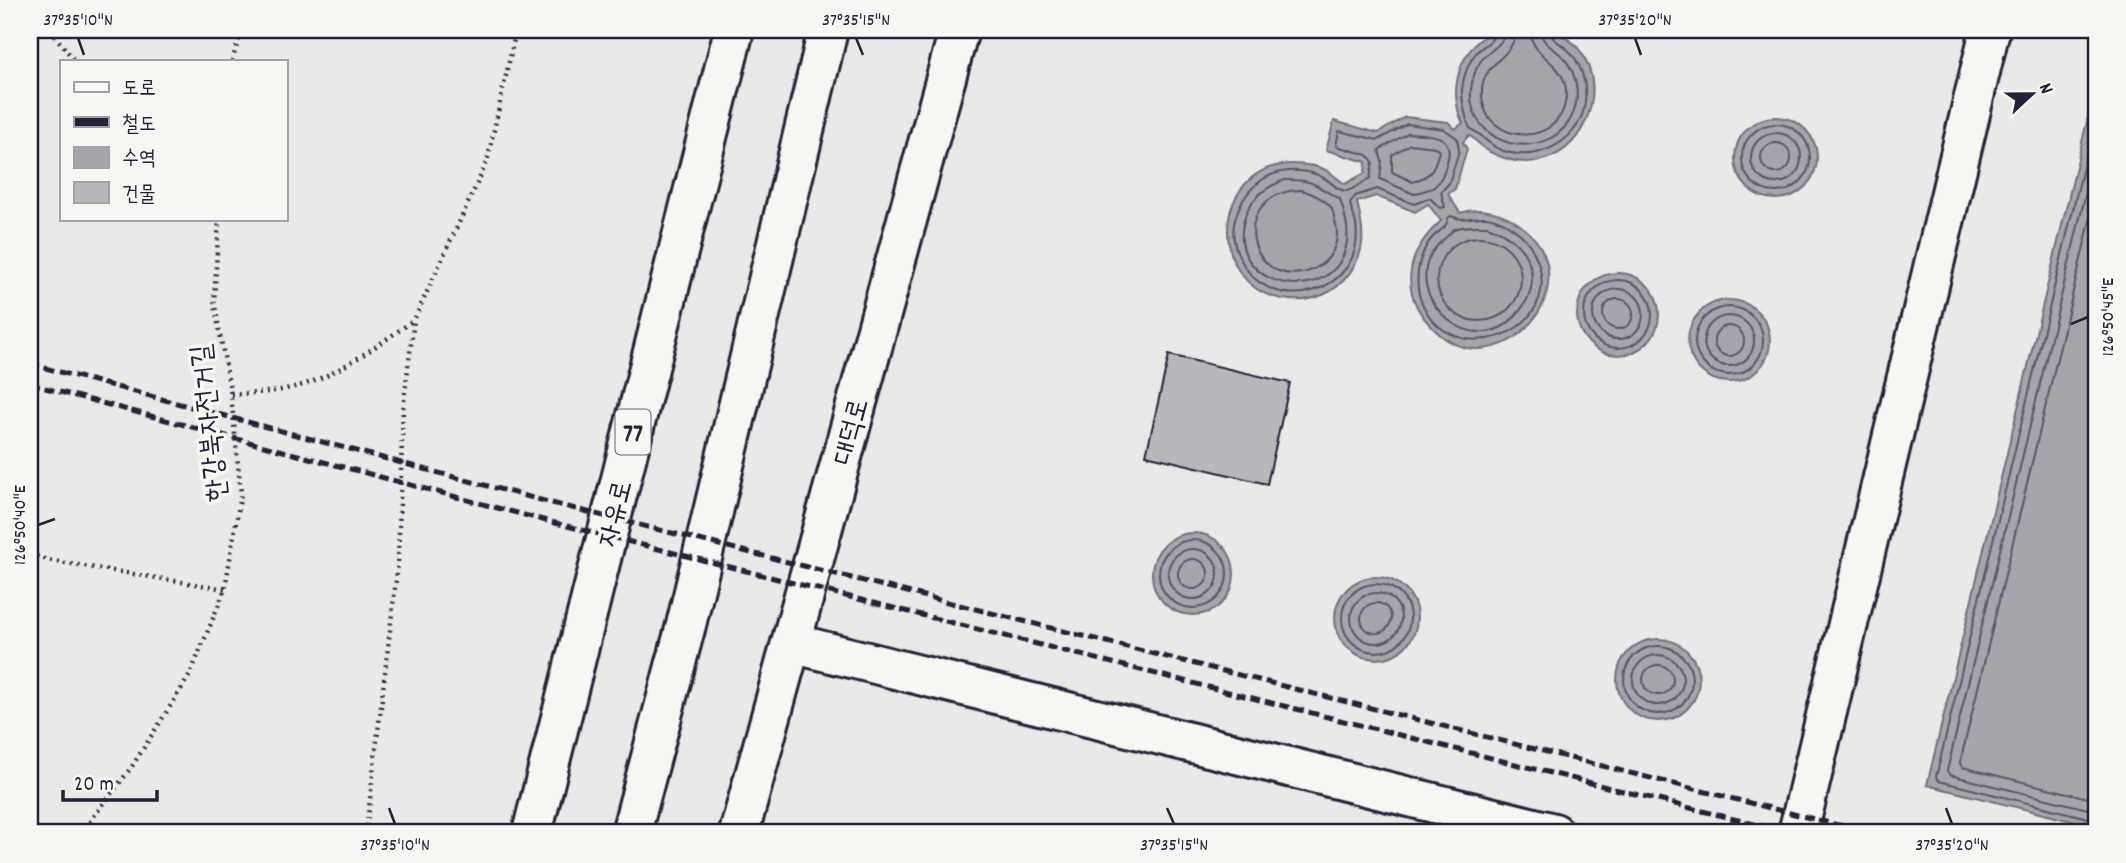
<svg xmlns="http://www.w3.org/2000/svg" width="2126" height="863" font-family="Dekko,'Poor Story',sans-serif">
<style>
.water{fill:#a5a5ac;stroke:#71717f;stroke-width:2}
.lines{fill:none;stroke-linecap:round;stroke-linejoin:round}
.shore{stroke:#565668;stroke-width:2}
.building{fill:#b8b8bc;stroke:#22223b;stroke-width:2}
.minor-casing{stroke:#22223b;stroke-width:44}
.highway-casing{stroke:#22223b;stroke-width:44}
.path{stroke:#22223b;stroke-width:4.5;stroke-dasharray:2 5;stroke-linecap:butt}
.minor{stroke:#f6f6f2;stroke-width:38}
.highway{stroke:#f6f6f2;stroke-width:38}
.rail{stroke:#22223b;stroke-width:5;stroke-dasharray:10 5;stroke-linecap:butt}
.ticks{fill:none;stroke:#22223b;stroke-width:2.5}
.labels{text-anchor:middle;stroke-width:7;stroke-linejoin:round;paint-order:stroke}
.shield{fill:#f6f6f2;stroke:#626272;stroke-width:2}
.shield-label{font-size:26px;font-weight:bold;fill:#22223b}
.street-label{font-size:28px;fill:#22223b;stroke:#f6f6f2}
.neatline{fill:none;stroke:#22223b;stroke-width:2.5}
.ticks-label{font-size:18px;text-anchor:middle;fill:#22223b}
</style>
<rect width="100%" height="100%" fill="#e9e9e7"/>
<filter id="ink" filterUnits="userSpaceOnUse"><feTurbulence type="fractalNoise" baseFrequency=".0143" numOctaves="2"/><feDisplacementMap in="SourceGraphic" scale="14" xChannelSelector="R" yChannelSelector="G"/><feConvolveMatrix kernelMatrix="1 2 1 2 8 2 1 2 1" color-interpolation-filters="sRGB"/></filter>
<g filter="url(#ink)">
<!-- water -->
<path class="water" d="M1497,30H1550C1633,58 1584,200 1490,152C1482,148 1476,140 1469,135L1463,142L1467,149L1455,189L1448,194L1460,213C1480,206 1503,212 1520,225C1597,283 1500,392 1436,331C1398,296 1404,254 1441,221L1428,204L1415,212L1376,196L1357,202C1365,234 1367,255 1343,281C1330,295 1309,302 1290,300C1205,293 1209,165 1292,164C1304,164 1317,165 1328,171C1334,175 1339,180 1345,184L1365,173L1366,162L1326,150L1334,121L1378,133L1405,117L1448,122L1455,129L1463,123C1446,90 1461,43 1497,30Z
M2096,84V827L1927,785Z
M1735 158a41 41 0 1 1 82 0a41 41 0 1 1-82 0Z
M1577 314a41 41 0 1 1 82 0a41 41 0 1 1-82 0Z
M1688 341a41 41 0 1 1 82 0a41 41 0 1 1-82 0Z
M1152 574a41 41 0 1 1 82 0a41 41 0 1 1-82 0Z
M1335 618a41 41 0 1 1 82 0a41 41 0 1 1-82 0Z
M1617 680a41 41 0 1 1 82 0a41 41 0 1 1-82 0Z"/>
<g class="lines">
<!-- shore -->
<path class="shore" d="M1496,30C1495,41 1483,45 1476,53C1468,63 1462,79 1462,93C1462,100 1467,124 1470,128C1473,131 1476,132 1479,134C1488,143 1498,151 1511,153C1544,160 1582,137 1585,102C1587,83 1581,61 1566,48C1559,42 1551,40 1550,30
M1505,30C1504,45 1492,48 1483,58C1472,72 1468,93 1473,109C1489,159 1567,156 1576,103C1579,87 1574,69 1563,57C1554,47 1542,46 1541,30
M1516,30C1515,58 1481,62 1482,93C1482,148 1567,149 1566,92C1565,60 1531,59 1530,30
M2096,114L1936,777L1939,781L2096,820
M1742 158a34 34 0 1 1 68 0a34 34 0 1 1-68 0Z
M1407,124L1444,129L1457,138L1459,151L1449,183L1441,192L1445,207L1440,208L1430,198L1414,204L1377,189L1355,196L1350,204C1352,211 1355,218 1356,225C1366,292 1272,321 1241,260C1235,249 1232,236 1234,224C1238,205 1246,191 1262,180C1279,168 1306,168 1324,178C1331,181 1338,192 1347,191C1354,189 1364,182 1370,178L1373,162L1368,155L1336,146L1339,131L1378,140Z
M1751 158a25 25 0 1 1 50 0a25 25 0 1 1-50 0Z
M1408,133C1430,135 1456,133 1447,162C1444,172 1442,180 1434,187C1430,190 1420,191 1414,194L1380,179L1382,162L1379,150Z
M1761 158a15 15 0 1 1 30 0a15 15 0 1 1-30 0Z
M1410,144L1435,147L1439,151C1433,172 1433,174 1413,182L1392,172V155Z
M2096,151L1947,771L1950,775L2096,811
M1285,180C1317,179 1315,187 1340,199C1344,213 1349,227 1347,241C1338,309 1229,291 1243,224C1248,200 1263,188 1285,180Z
M1302,190C1311,193 1323,198 1330,206C1333,209 1334,217 1335,221C1346,257 1308,284 1276,270C1265,264 1256,253 1254,240C1248,209 1273,190 1302,190Z
M2096,196L1960,763L1962,767L2096,800
M1451,216C1462,222 1474,216 1487,217C1499,219 1511,226 1520,234C1530,242 1535,253 1539,265C1560,336 1447,374 1420,298C1414,279 1419,253 1432,238C1439,230 1447,229 1448,218Z
M1487,226C1526,239 1548,278 1518,313C1472,370 1389,286 1443,240C1447,237 1452,230 1455,229C1463,225 1478,226 1487,226Z
M1437 279a42 42 0 1 1 84 0a42 42 0 1 1-84 0Z
M1584 314a34 34 0 1 1 68 0a34 34 0 1 1-68 0Z
M1593 314a25 25 0 1 1 50 0a25 25 0 1 1-50 0Z
M1603 314a15 15 0 1 1 30 0a15 15 0 1 1-30 0Z
M1695 341a34 34 0 1 1 68 0a34 34 0 1 1-68 0Z
M1704 341a25 25 0 1 1 50 0a25 25 0 1 1-50 0Z
M1714 341a15 15 0 1 1 30 0a15 15 0 1 1-30 0Z
M1159 574a34 34 0 1 1 68 0a34 34 0 1 1-68 0Z
M1168 574a25 25 0 1 1 50 0a25 25 0 1 1-50 0Z
M1178 574a15 15 0 1 1 30 0a15 15 0 1 1-30 0Z
M1342 618a34 34 0 1 1 68 0a34 34 0 1 1-68 0Z
M1351 618a25 25 0 1 1 50 0a25 25 0 1 1-50 0Z
M1361 618a15 15 0 1 1 30 0a15 15 0 1 1-30 0Z
M1624 680a34 34 0 1 1 68 0a34 34 0 1 1-68 0Z
M1633 680a25 25 0 1 1 50 0a25 25 0 1 1-50 0Z
M1643 680a15 15 0 1 1 30 0a15 15 0 1 1-30 0Z"/>
</g>
<!-- building -->
<path class="building" d="M1169,355L1290,383L1267,484L1146,455Z"/>
<g class="lines">
<!-- minor casing -->
<g class="minor-casing">
<path id="minor" d="M791,643L1554,833
M739,833L959,30
M1798,833L1990,30"/>
</g>
<!-- highway casing -->
<g class="highway-casing">
<path id="highway" d="M532,833L734,30
M631,833L686,625L828,30"/>
</g>
<!-- path -->
<path class="path" d="M50,30L75,61
M232,61L242,30
M231,395C250,393 271,393 290,388C332,380 379,344 414,320
M30,554L47,560L225,589
M81,833L131,768L190,675L225,589L241,493L231,395L214,301L219,219
M366,833L398,563L403,409L414,320L487,162L516,30"/>
<!-- minor -->
<use href="#minor" class="minor"/>
<!-- highway -->
<use href="#highway" class="highway"/>
<!-- rail -->
<path class="rail" d="M30,364L548,502L1870,833
M30,384L543,520L1790,833"/>
</g>
</g>
<!-- ticks -->
<path class="ticks" d="M78,38L84,55M856,38L863,55M1635,38L1641,55M2071,324L2088,317M38,525L55,519M389,808L395,824M1167,808L1174,824M1946,808L1952,824"/>
<g class="labels">
<!-- shield labels -->
<rect class="shield" x="615.5" y="409.5" width="35" height="45" rx="5"/>
<g class="shield-label">
<text x="633" y="441">77</text>
</g>
<!-- street labels -->
<g class="street-label">
<text transform="translate(207 423) rotate(-96)" y="10">한강북자전거길</text>
<text transform="translate(849 431) rotate(-75)" y="10">대덕로</text>
<text transform="translate(613 513) rotate(-76)" y="10">자유로</text>
</g>
</g>
<!-- margin -->
<rect width="2126" height="863" fill="none" stroke="#f6f6f2" stroke-width="77"/>
<!-- legend -->
<rect x="60" y="60" width="228" height="161" fill="#f6f6f2" stroke="#a1a1a9" stroke-width="2"/>
<rect x="74" y="82" width="35" height="10" fill="#f6f6f2" stroke="#a1a1a9" stroke-width="2"/>
<text x="122" y="94" font-size="21" fill="#22223b">도로</text>
<rect x="74" y="117" width="35" height="10" fill="#22223b" stroke="#a1a1a9" stroke-width="2"/>
<text x="122" y="130" font-size="21" fill="#22223b">철도</text>
<rect x="74" y="147" width="35" height="21" fill="#a5a5ac" stroke="#a1a1a9" stroke-width="2"/>
<text x="122" y="164" font-size="21" fill="#22223b">수역</text>
<rect x="74" y="182" width="35" height="21" fill="#b8b8bc" stroke="#a1a1a9" stroke-width="2"/>
<text x="122" y="200" font-size="21" fill="#22223b">건물</text>
<!-- north arrow -->
<g transform="translate(2032 94) rotate(68)" stroke="#f6f6f2" stroke-width="5" paint-order="stroke">
<path d="M0-5L12 26L0 18L-12 26Z" fill="#22223b"/>
<text y="-10" font-size="19" font-weight="bold" text-anchor="middle" fill="#22223b">N</text>
</g>
<!-- scale -->
<path d="M63 790v10h94v-10" fill="none" stroke="#22223b" stroke-width="3.5"/>
<text x="74" y="790" font-size="21" fill="#22223b" stroke="#f6f6f2" stroke-width="5" paint-order="stroke">20 m</text>
<rect x="38" y="38" width="2050" height="786" class="neatline"/>
<g class="ticks-label">
<text x="78" y="25">37°35'10"N</text>
<text x="856" y="25">37°35'15"N</text>
<text x="1635" y="25">37°35'20"N</text>
<text transform="translate(2107 317) rotate(-90)" y="6">126°50'45"E</text>
<text transform="translate(19 525) rotate(-90)" y="6">126°50'40"E</text>
<text x="395" y="850">37°35'10"N</text>
<text x="1174" y="850">37°35'15"N</text>
<text x="1952" y="850">37°35'20"N</text>
</g>
</svg>
